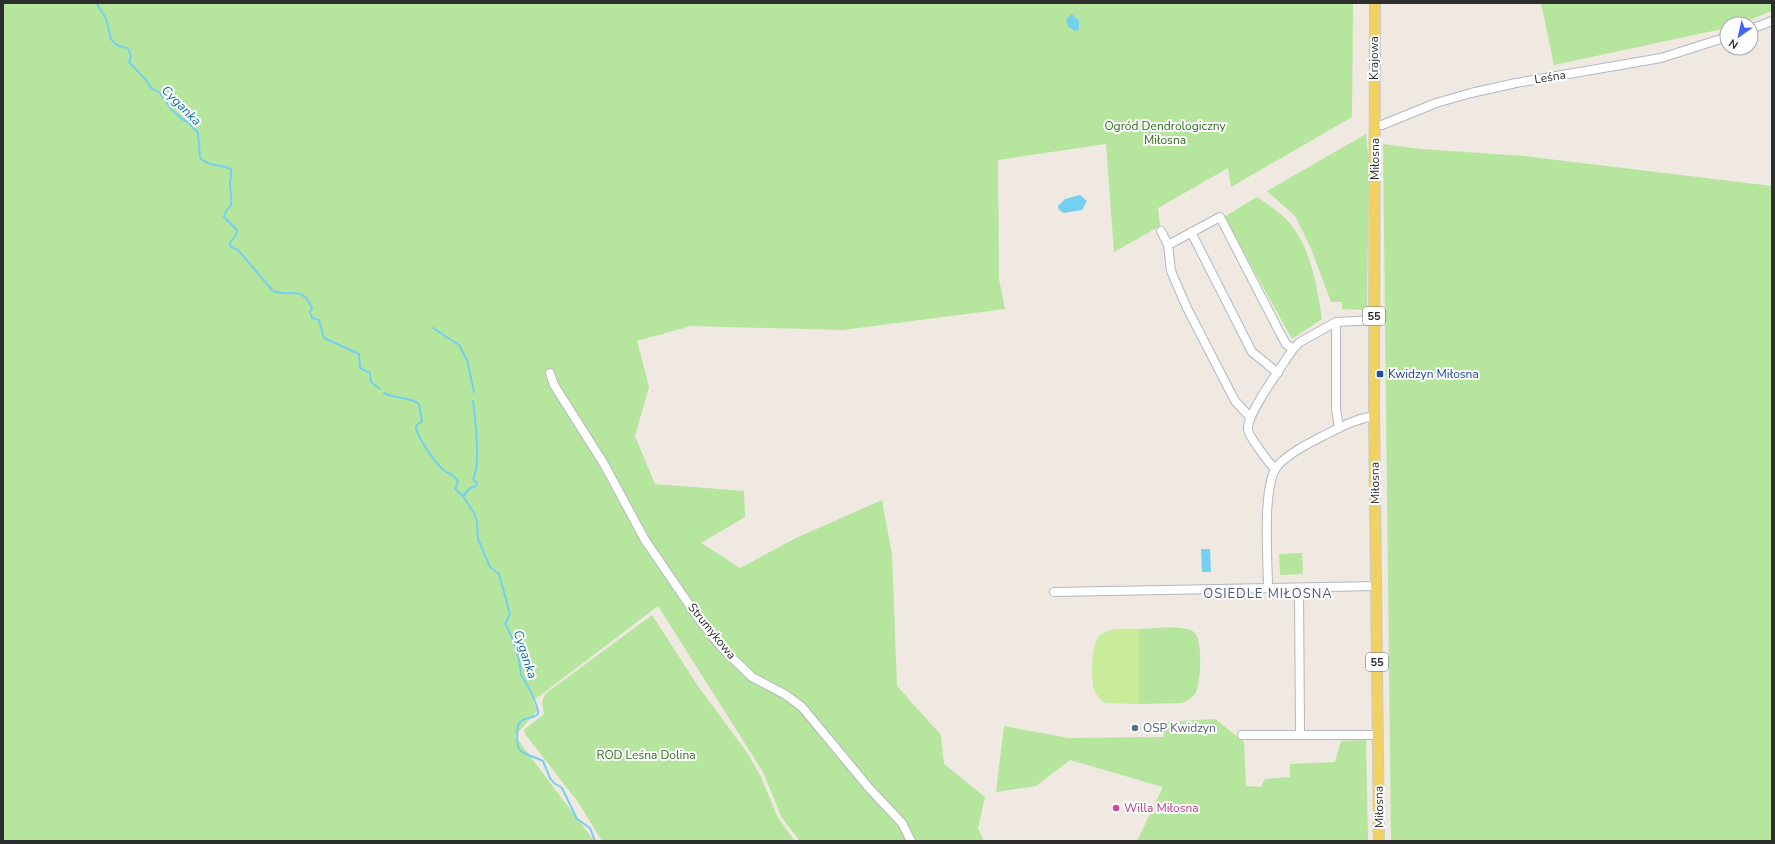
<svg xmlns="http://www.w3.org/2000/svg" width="1775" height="844" font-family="'Nunito Sans',sans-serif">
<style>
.green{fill:#b6e59e}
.pitch{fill:#c9ec9a}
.water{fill:#75cff0}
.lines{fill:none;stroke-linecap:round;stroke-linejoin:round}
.stream{stroke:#75cff0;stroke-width:2}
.minor-casing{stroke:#b4b7c1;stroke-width:10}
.major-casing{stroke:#c9c9c9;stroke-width:12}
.minor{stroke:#fff;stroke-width:8}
.major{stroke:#f2d163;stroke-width:10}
.transit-dot{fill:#1a4fb4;stroke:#fff;stroke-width:1.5}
.service-dot{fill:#5c6f8a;stroke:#fff;stroke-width:1.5}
.hotel-dot{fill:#d1479c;stroke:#fff;stroke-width:1.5}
.labels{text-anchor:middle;stroke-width:4;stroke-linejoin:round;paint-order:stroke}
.shield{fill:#fff;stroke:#6d6d6d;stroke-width:1}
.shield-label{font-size:11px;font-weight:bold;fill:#2e2e2e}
.street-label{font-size:12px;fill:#2e2e2e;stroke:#fff}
.park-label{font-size:12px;fill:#2c6e1b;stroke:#fff}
.transit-label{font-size:12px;fill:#164399;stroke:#fff;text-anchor:start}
.service-label{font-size:12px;fill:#4e5e75;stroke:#fff;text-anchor:start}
.hotel-label{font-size:12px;fill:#b23c85;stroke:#fff;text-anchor:start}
.water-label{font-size:13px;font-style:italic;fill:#0d6fa3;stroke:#fff}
.neighbourhood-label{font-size:13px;letter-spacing:1px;fill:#4d5680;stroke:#fff}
</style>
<rect width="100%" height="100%" fill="#efe9e1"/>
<!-- green -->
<path class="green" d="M3,3H1353L1352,117L1231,187L1228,168L1158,208L1160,226L1114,252L1106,144L998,160L999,279L1005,309L843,330L691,326L637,341L649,387L635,436L655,484L744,491L745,517L701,543L740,568L796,538L882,500L892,554L897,686L941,735L944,764L985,797L978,828L984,841H800L782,818L763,772L658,606L533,701L537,711L515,736L594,841H3Z
M1541,3H1772V11L1739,24H1727V28L1554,65Z
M1366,134L1369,162L1367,310L1342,309V302H1331L1312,251L1295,216L1267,191Z
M1383,144L1421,149L1523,156L1772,186V841H1391Z
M1257,197C1269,205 1283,214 1292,226C1312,252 1317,288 1322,319L1292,339L1224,217Z
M1302,553L1303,574L1280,575L1279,554Z
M652,615L698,686L748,754L761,777L778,818L795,841H602L578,802L525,734L524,730L544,714L542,702L545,694Z
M1139,629C1153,629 1183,624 1194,632C1203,639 1201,683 1196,692C1193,698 1187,701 1181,703L1139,704Z
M1215,719L1244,742L1246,786L1261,787L1265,779L1290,777V764L1335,762L1341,741L1366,740L1368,841H1137L1163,787L1070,760L1036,786L996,792L1004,726L1068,738L1164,737L1163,722Z"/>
<!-- pitch -->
<path class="pitch" d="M1139,629V704L1106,703C1100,700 1096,695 1094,689C1091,678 1091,643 1100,635C1109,627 1127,629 1139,629Z"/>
<!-- water -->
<path class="water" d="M1072,14L1079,21V30L1076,31L1068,27L1066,19Z
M1080,195L1087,201L1082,210L1064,213L1059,210L1058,206L1065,199Z
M1201,549H1210L1211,572H1202Z"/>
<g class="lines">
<!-- stream -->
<path class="stream" d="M97,3C99,10 104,13 106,19C111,34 107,46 128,48L131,56L129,62L147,81L151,88L160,93L172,110L182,119L188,122L198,133L200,158C209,167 220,164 231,169C232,175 230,180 230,185C230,192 232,198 231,205L226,211L224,217L237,230L236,235L230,243L231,247L238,250L273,291C291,298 301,284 312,308L310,312L312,318L319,320L324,338L359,354L360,368L370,373L371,382L380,389
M433,328L459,345L467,360L474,392
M384,393C395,399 411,397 419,404L422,421L416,426C415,434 437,466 445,471C450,475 456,475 458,483L455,489L463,496L474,513L477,521L478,539L490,567L499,574L510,614L505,624C512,634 521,663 521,675C526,682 539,706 538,714C533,719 526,717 521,721C515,726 517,747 520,750C526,756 536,757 543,761L550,778L554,783L562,788L577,819L590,828L595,841
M463,496L470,488L476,486L477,483L473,479C481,467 475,416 473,401"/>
<!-- minor casing -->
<g class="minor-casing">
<path id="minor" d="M1751,29L1772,21
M1375,125H1382L1436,103L1471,93L1516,83L1661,58L1727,37
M1161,231L1168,245L1171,271L1187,308L1235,401L1250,417
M1191,232L1252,352L1278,373
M1168,245L1220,217L1280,333L1286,344L1293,349
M1336,322V409L1339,428
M550,373L554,385L604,464L645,540L701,622L723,649L752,677L786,695L802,707L869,788L902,823L911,841
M1275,469C1270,464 1248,436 1248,429C1247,413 1283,365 1293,349L1300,342L1336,322L1374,320
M1299,588L1300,734
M1268,589C1268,561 1262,490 1276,468C1284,456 1307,444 1321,437C1339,428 1354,419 1374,416
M1054,592L1376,586
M1242,735H1378"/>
</g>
<!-- major casing -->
<g class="major-casing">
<path id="major" d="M1375,3L1374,406L1379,841"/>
</g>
<!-- minor -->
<use href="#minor" class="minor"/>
<!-- major -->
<use href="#major" class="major"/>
</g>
<!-- markers -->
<rect class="transit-dot" x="1376" y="370" width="8" height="8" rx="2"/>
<circle class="service-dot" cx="1135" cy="728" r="4"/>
<circle class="hotel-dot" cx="1116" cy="808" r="4"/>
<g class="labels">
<!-- shield labels -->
<g class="shield">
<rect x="1363" y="307" width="22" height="18" rx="3"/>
<rect x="1366" y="653" width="22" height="18" rx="3"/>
</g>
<g class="shield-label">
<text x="1374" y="320">55</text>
<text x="1377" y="666">55</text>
</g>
<!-- street labels -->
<g class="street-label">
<text transform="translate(1374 58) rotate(-90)" y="4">Krajowa</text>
<text transform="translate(1550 77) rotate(-9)" y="4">Leśna</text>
<text transform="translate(1375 159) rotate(-90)" y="4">Miłosna</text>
<text transform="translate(1375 483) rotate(-91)" y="4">Miłosna</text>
<text transform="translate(712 631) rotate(51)" y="4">Strumykowa</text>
<text transform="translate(1379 807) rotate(-91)" y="4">Miłosna</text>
</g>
<!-- park labels -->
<g class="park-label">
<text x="1165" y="130">Ogród Dendrologiczny<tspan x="1165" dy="14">Miłosna</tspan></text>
<text x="646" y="759">ROD Leśna Dolina</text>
</g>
<!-- transit labels -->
<g class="transit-label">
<text x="1388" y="378">Kwidzyn Miłosna</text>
</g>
<!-- service labels -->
<g class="service-label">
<text x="1143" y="732">OSP Kwidzyn</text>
</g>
<!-- hotel labels -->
<g class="hotel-label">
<text x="1124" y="812">Willa Miłosna</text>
</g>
<!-- water labels -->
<g class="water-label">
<text transform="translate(182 105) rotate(45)" y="5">Cyganka</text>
<text transform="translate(526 654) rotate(72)" y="5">Cyganka</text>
</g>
<!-- neighbourhood labels -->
<g class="neighbourhood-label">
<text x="1268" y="598">OSIEDLE MIŁOSNA</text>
</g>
</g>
<!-- border -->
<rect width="1775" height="844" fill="none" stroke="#2e2e2e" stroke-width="8"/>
<!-- north arrow -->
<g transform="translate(1739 36) rotate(214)"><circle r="19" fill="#ffffff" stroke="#ababab"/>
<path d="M0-3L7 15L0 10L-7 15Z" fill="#4264fb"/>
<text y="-6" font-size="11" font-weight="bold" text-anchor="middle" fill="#2e2e2e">N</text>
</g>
</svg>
